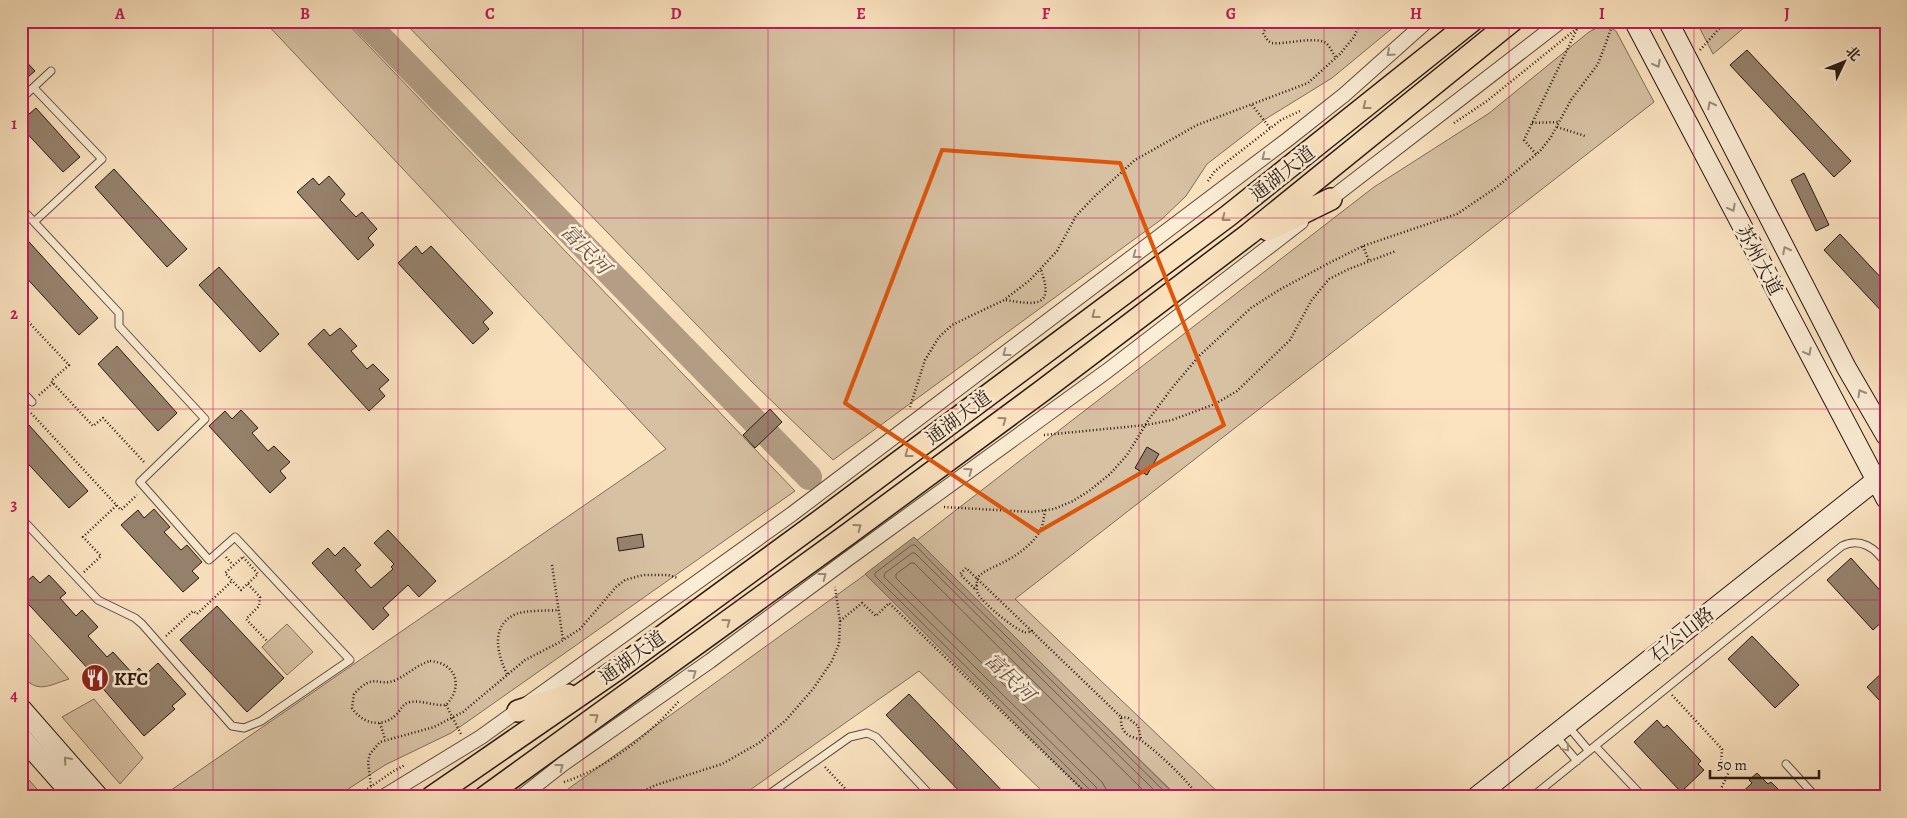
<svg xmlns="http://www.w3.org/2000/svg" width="1907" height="818" font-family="Alegreya,'Noto Serif SC',serif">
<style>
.green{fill:#d7c1a3;stroke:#806d5b}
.water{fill:#b39e85;stroke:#7b6957}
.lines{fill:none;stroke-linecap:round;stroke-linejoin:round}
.shore{stroke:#6e5c4c;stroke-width:1}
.river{stroke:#b39e85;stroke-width:26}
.building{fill:#96826d;stroke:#281913}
.lane-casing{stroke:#5d4c3e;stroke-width:9}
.street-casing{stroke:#5d4c3e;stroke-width:16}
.secondary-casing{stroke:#281913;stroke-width:21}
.primary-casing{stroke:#281913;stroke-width:24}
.path{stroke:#281913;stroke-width:2.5;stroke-dasharray:1 2.5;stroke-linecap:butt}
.lane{stroke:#fcedd6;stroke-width:7}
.street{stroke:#fcedd6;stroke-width:14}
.secondary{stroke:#fcedd6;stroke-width:19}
.primary{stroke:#fbe3c0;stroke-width:21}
.oneway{stroke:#9d8e7e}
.oneway2{stroke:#9c8872}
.marked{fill:none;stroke:#de560c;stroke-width:4;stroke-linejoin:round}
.grid{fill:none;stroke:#c2185b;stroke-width:1;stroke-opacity:0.55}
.labels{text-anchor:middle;stroke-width:5;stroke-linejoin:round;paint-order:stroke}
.street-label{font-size:19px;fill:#281913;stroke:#fcedd6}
.poi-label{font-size:19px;font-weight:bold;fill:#281913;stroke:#fcedd6;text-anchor:start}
.water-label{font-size:20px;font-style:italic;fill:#604e41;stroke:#fcedd6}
.neatline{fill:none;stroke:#c2185b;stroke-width:2}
.grid-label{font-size:16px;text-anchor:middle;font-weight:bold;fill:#c2185b}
</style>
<rect width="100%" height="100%" fill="#fbe3c0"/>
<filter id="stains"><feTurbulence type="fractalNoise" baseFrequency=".004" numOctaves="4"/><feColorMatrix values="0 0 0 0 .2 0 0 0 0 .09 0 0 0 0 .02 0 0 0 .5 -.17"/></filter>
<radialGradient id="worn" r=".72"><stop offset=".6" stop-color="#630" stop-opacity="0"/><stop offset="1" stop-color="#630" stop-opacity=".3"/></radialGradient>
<!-- green -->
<path class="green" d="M264,21H345L795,491L467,722L451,733L385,765L336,797H161L666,449Z
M403,21H1401L1332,78L1264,120L1207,164L1186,196L1162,219L833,460L753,383Z
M1696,21H1752L1713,54Z
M1604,24L1616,31L1654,102L1015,599L1223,797H1178L916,541L1374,187L1488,114L1589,32Z
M866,574L1097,797H1048L919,671L740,797H557Z
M287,624L313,652L287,675L262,647Z
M21,625L69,679C47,686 38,694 21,675Z
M94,699L143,758L120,784L62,717Z
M21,771L44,797H21Z"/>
<!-- water -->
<path class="water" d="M914,537L954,577L1177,797H1090L865,574Z"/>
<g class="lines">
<!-- shore -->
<path class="shore" d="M1093,797L1091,791L875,576V573L912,545H915L950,581L1170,797
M1099,797L1096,787L884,577L885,573L912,553H915L1161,797
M1107,797L1106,789L1102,782L896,578V574L911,563H914L1150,797"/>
<!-- river -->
<path class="river" d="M364,21L809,477"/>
</g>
<!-- building -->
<path class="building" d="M1747,50L1851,161L1834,177L1730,65Z
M21,56L35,71L21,83Z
M36,108L80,157L63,172L21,127V121Z
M114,169L187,249L167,267L95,187Z
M1804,173L1829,225L1816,231L1791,180Z
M329,176L345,194L340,200L356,217L362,212L377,229L368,238L374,245L358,260L297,192L313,178L319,185Z
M21,233L98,318L79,335L21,272Z
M1840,234L1886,283V316L1824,250Z
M416,246L422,254L431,246L493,313L483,322L489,329L473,344L398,263Z
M219,267L279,334L260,352L199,285Z
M340,328L357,346L351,351L367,369L373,364L389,380L379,389L385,396L369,411L308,344L324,329L330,336Z
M117,346L177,413L158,431L98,364Z
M770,409L782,422L755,448L743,435Z
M241,410L258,428L252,433L268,451L274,446L290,462L280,471L286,478L270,493L209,426L225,411L232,419Z
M28,424L88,491L69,508L21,456V430Z
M1147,447L1159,454L1147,475L1135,468Z
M154,509L170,527L164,532L181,550L187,545L202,562L192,571L199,578L183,592L121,525L138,510L144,518Z
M388,530L436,581L419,597L408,585L383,608L389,615L373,630L312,563L328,548L335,556L344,547L361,565L355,570L371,588L393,569L391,567L394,564L374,543Z
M642,534L644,547L619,551L617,538Z
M1851,558L1886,597V618L1873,630L1827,580Z
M49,575L66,593L60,598L76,616L82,610L98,627L88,636L107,657L113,652L133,674L139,668L145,675L158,663L186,694L172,706L175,709L144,736L99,684L95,688L85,677L91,672L21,596V586L33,576L40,583Z
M217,606L284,678L247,712L180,640Z
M1752,636L1799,685L1775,708L1728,659Z
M1886,669V696L1880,701L1867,687Z
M909,694L1008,797H965L886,715Z
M1657,720L1664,728L1667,725L1701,761L1698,764L1704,770L1681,792L1634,742Z
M1757,773L1768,784L1771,782L1786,797H1737L1752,783L1749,780Z"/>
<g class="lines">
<!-- lane casing -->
<g class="lane-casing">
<path id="lane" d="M34,88L102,159L34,222
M21,99L51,71
M21,208L119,313V326L205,419L140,482L209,560L235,537L350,660L261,721L244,728L232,726L142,624L135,618L98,600L21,518
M21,390L32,402
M1568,726L1589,751
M1555,735L1577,761
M1595,746L1643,797
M1786,764L1816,797
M765,797L850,737L867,733L876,737L932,797
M1532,797L1842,546C1860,537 1876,548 1886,564"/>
</g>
<!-- street casing -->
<g class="street-casing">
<path id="street" d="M1324,204L1561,21
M383,797L481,737L792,514L1287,140L1344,95L1427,21
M521,797L563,764L710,661L845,561L1107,371L1301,222"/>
</g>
<!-- secondary casing -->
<g class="secondary-casing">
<path id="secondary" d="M1634,21L1886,499
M1668,21L1846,367L1886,436
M21,708L99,797
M21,737L74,797
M1476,797L1885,473"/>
</g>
<!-- primary casing -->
<g class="primary-casing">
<path id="primary" d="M1268,230L1331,199
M518,711L568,695
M432,797L619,668L825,517L1228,216L1472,21
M485,797L847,535L1042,391L1249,234L1512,21"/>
</g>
<!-- path -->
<path class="path" d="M1270,21L1263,33L1268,41L1272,43C1285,45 1318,35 1327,44C1331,48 1333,54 1336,58
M1700,50L1726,21
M1252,105L1270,128
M1454,123L1487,101L1586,21
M1532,123L1559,122
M1557,127L1585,136
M1536,154L1524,140L1577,29
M1208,181L1215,171L1281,120L1300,111
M1363,246L1369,261
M1006,300C1035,305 1055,308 1041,270
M21,314L69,365L51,381L93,426L103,418L145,463
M39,395L53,383
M910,407L925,360L939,337L952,325L1004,300L1030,280L1057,251L1076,216L1095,196L1135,160L1197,125L1308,83L1340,54L1354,37L1361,21
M31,413L121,510L137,495
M1044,435L1146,425L1172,420L1215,404L1237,391L1290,340L1311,301L1329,279L1349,269L1396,251
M944,507L1032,512L1054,509L1073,501L1089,491L1110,474L1127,455L1149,419L1172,388L1199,356L1251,308L1279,290L1331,262L1363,246L1457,214L1497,187L1540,151L1551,137L1571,100L1598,64L1614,21
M226,557L233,565
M243,557L258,574L241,590L225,573Z
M552,565L563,640
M84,572L101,556L83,537L117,505
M248,584L260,597L259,606L246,619L267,641
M977,585L974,588L960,574L966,568L1121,717C1121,723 1121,728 1125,732C1129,738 1137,737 1142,741C1160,754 1186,779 1199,797
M840,621L862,603L876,616L889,603L1090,797
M1033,631C1032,631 1026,633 1025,632C1016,631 983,603 978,594C976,590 977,583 977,578C985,570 990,569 1000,564C1015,557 1033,545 1041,529C1043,524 1044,517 1045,510
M166,636L193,611L197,614L232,581
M430,661C456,663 464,686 446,705C434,706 422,700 410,702C403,703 401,710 396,715C381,729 362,723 352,708L354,694C375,671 377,688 396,680C408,674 417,665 430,661Z
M507,674C497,654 490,625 516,614C526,610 547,611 559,610
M1672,695L1722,749L1721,763L1729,772L1717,797
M446,705L461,734
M1121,717L1128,718L1138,726L1141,739
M380,723L385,739
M825,767L853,797
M564,782C607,768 649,735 679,701
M371,786L368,762L370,754L380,742L434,727L463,712L525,660L560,642L580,629L616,587L625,580L643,575H668L678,578
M356,797L392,772L405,765
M631,797L656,785L722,764L759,743L786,720L813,689L832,661L839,644L840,621L835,587"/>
<!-- lane -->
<use href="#lane" class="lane"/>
<!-- street -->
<use href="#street" class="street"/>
<!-- secondary -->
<use href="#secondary" class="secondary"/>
<!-- primary -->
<use href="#primary" class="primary"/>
</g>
<!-- one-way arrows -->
<defs><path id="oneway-chevron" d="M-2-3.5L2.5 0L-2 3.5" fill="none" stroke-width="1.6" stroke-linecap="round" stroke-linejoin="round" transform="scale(1.25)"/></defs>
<g class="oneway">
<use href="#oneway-chevron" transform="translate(1390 53) rotate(138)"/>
<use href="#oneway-chevron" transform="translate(1657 64) rotate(62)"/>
<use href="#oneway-chevron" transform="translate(1711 105) rotate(-117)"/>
<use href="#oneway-chevron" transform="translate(1265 157) rotate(142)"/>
<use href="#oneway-chevron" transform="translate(1732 208) rotate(62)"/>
<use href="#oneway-chevron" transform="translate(1786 250) rotate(-117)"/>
<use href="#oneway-chevron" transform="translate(1136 255) rotate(143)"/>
<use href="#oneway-chevron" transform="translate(1808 352) rotate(62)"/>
<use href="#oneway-chevron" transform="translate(1006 353) rotate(143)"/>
<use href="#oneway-chevron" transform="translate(1861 393) rotate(-120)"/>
<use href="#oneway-chevron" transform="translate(969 471) rotate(-36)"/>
<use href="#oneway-chevron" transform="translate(823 576) rotate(-37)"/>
<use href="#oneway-chevron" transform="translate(693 673) rotate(-35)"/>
<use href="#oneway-chevron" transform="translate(1566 748) rotate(50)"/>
<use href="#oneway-chevron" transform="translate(67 760) rotate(-131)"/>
<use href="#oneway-chevron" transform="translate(560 767) rotate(-37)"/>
</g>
<g class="oneway2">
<use href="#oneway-chevron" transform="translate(1366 106) rotate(142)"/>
<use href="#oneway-chevron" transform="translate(1225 218) rotate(143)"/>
<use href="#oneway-chevron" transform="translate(1095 315) rotate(143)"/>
<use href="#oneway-chevron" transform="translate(1003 420) rotate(-36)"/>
<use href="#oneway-chevron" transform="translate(908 454) rotate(143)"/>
<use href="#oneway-chevron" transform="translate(858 527) rotate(-36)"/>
<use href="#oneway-chevron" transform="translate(727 622) rotate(-36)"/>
<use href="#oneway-chevron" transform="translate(595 717) rotate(-36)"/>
</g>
<!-- marked area -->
<path class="marked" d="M942,150L1120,163L1224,425L1038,532L845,403Z"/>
<!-- grid -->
<path class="grid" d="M213,21V797M398,21V797M583,21V797M768,21V797M954,21V797M1139,21V797M1324,21V797M1509,21V797M1694,21V797M21,218H1886M21,409H1886M21,600H1886"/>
<!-- icons -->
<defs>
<g id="restaurant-disc" transform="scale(1.4375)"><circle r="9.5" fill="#8f2418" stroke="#fcedd6"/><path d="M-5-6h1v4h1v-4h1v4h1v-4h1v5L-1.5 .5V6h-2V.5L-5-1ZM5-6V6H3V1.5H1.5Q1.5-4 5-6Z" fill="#fff"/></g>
</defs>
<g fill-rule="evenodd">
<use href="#restaurant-disc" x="95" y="678"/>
</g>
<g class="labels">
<!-- street labels -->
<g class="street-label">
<text transform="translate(1282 173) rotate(-38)" y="7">通湖大道</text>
<text transform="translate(1760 260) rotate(62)" y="7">苏州大道</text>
<text transform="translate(958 417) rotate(-37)" y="7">通湖大道</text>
<text transform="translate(1681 634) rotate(-38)" y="7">石公山路</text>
<text transform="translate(632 657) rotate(-36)" y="7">通湖大道</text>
</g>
<!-- poi labels -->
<g class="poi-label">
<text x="114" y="685">KFC</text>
</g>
<!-- water labels -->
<g class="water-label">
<text transform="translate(586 249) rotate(46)" y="7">富民河</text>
<text transform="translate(1010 677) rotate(44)" y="7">富民河</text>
</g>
</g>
<!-- margin -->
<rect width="1907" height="818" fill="none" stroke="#fbe3c0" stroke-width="55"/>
<!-- north arrow -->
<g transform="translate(1844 62) rotate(47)" stroke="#fcedd6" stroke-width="4" paint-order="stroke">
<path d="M0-4L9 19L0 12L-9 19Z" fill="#281913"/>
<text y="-8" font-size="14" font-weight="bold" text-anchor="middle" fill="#281913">北</text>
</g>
<!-- scale -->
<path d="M1710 770v8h109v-8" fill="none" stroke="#281913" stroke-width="2.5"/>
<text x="1717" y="770" font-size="15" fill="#281913" stroke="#fcedd6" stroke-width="4" paint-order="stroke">50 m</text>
<rect x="28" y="28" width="1852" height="762" class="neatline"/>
<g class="grid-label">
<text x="120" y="19">A</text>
<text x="305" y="19">B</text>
<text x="490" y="19">C</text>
<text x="676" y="19">D</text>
<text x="861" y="19">E</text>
<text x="1046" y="19">F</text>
<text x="1231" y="19">G</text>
<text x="1416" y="19">H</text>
<text x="1602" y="19">I</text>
<text x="1787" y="19">J</text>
<text x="14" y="129">1</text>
<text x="14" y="319">2</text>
<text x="14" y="510">3</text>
<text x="14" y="701">4</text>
</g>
<rect width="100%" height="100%" filter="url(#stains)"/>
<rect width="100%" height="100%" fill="url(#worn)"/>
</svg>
